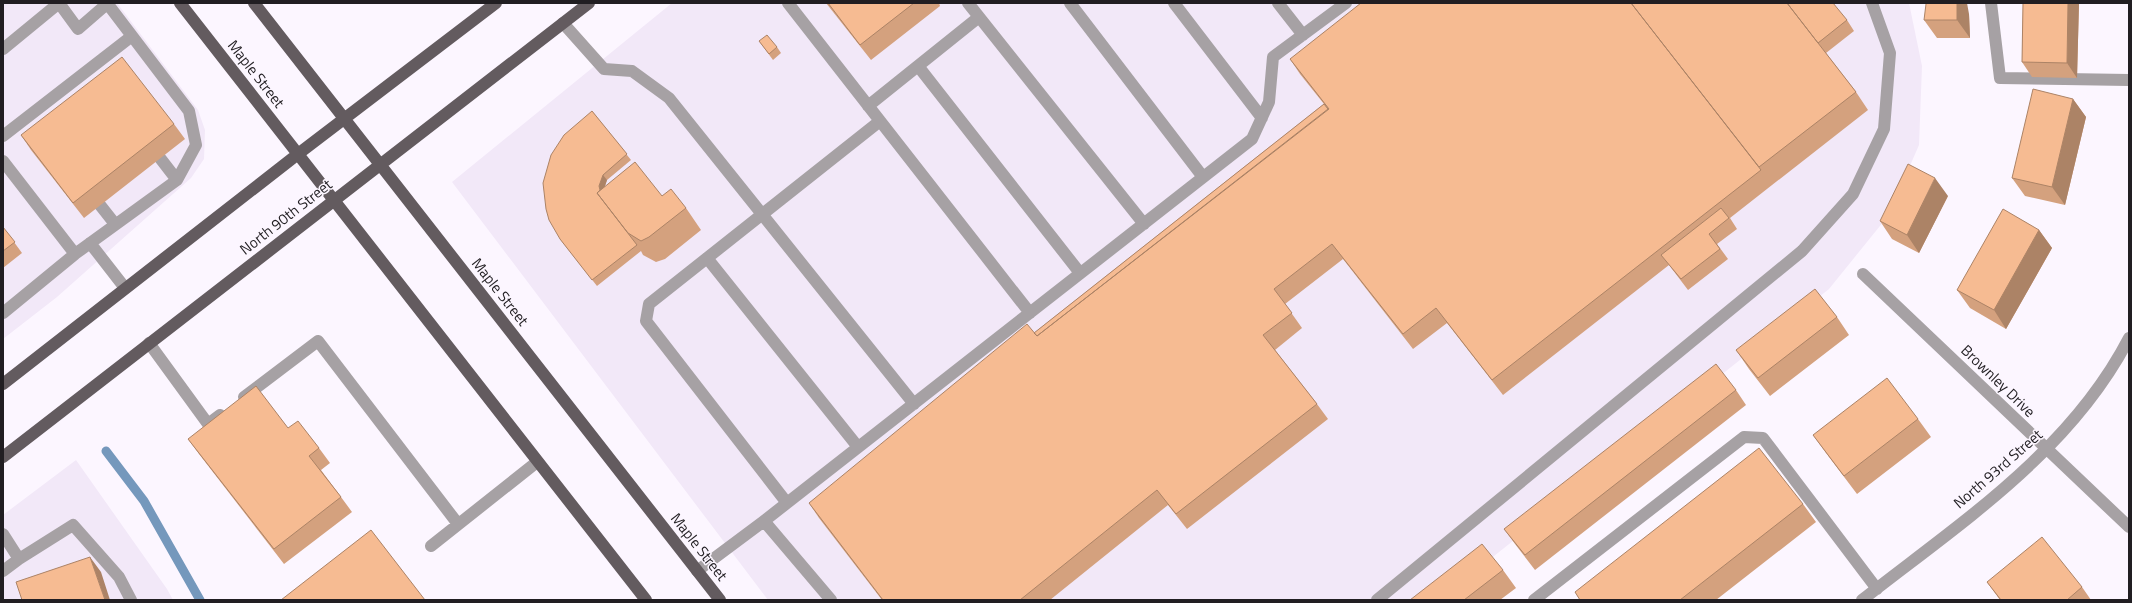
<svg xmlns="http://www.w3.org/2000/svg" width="2132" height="603" font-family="'Titillium Web',sans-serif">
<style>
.built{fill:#f2e8f8}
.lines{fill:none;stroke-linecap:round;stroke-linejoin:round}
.stream{stroke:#7598bc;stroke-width:9}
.lane{stroke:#a6a1a4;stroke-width:12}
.street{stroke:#a6a1a4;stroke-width:12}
.primary{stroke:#635b5f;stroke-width:12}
.wall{fill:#d4a17e}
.shaded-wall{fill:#ac8366}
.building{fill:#f6bb92;stroke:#ac8366}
.labels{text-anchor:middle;stroke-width:3;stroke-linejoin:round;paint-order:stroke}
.street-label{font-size:15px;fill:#211e22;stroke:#fcf6ff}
</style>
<rect width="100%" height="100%" fill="#fcf6ff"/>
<!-- built -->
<path class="built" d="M3,3H117L198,110L205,130L204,159L191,178L57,297L3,339Z
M672,3H1909L1922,66L1919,145L1888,216L1829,289L1439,600H768L452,182Z
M76,460L167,589L173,600H3V515Z"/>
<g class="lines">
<!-- stream -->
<path class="stream" d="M106,451L144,501L200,600"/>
<!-- lane -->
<path class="lane" d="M59,3L78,29L108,3
M788,3L1030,313
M968,3L1144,224
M1070,3L1203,177
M1174,3L1262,118
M1278,3L1303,35
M1991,3L2000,78L2129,80
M563,23L604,69L632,71L669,98L914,404
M3,49L59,3
M918,66L1080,273
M868,106L979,17
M3,136L132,36
M160,158L177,180
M3,161L75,254
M100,205L115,224
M90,243L125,288
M707,258L858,447
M3,313L75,254L177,180L196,145L189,111L107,3
M149,343L208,424L220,415
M244,397L318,341L458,524
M787,503L646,321L649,304L880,121
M764,521L1252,139L1269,102L1273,57L1346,3
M3,534L19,559L73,525L119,577L131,600
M431,546L537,462
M3,571L19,559
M697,571L764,521L831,600
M1377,600L1802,251L1853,194L1884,129L1890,53L1872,3"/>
<!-- street -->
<path class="street" d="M1863,274L2129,527
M1534,600L1744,437L1763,438L1877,589
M1862,600C1960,523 2070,452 2129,338"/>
<!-- primary -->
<path class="primary" d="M180,3L646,600
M254,3L720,600
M3,384L298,154L496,3
M3,457L589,3"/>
</g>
<!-- wall -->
<path class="wall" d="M826,3H939L940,6L871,60Z
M2023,3H2079L2077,78L2032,77L2022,62Z
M1969,14L1970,38H1937L1924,20Z
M1847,20L1854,31L1826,53L1856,92L1868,110L1730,218L1737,229L1717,244L1728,259L1688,290L1669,265L1503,395L1447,323L1413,349L1343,259L1285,304L1302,328L1275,350L1317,404L1328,419L1187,529L1168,505L1050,600H882L819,518L809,503L1034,333L1324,104L1300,74L1290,59Z
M759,41L777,47L781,53L773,60Z
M2073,99L2086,117L2065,205L2025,196L2012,178Z
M592,111L631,160L607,180L605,186L662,196L686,208L701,230L665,259L656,262L643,255L641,251L597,286L560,239Z
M174,124L185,139L84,218L31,150L21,135Z
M1948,196L1919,253L1892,239L1880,221Z
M3,227L22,253L3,268Z
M2039,230L2052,248L2006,329L1970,308L1957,290Z
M1837,317L1849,335L1770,396L1749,369L1736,350Z
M1736,390L1746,405L1535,570L1515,544L1504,529Z
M1918,419L1931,437L1857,494L1826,453L1813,435Z
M288,428L319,448L330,463L321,470L341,497L352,512L284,564L199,454L188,439Z
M1803,504L1816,522L1716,600H1580L1575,592Z
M1503,570L1516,588L1500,600H1410Z
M1987,582L2082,587L2091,600H2000Z"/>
<!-- shaded-wall -->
<path class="shaded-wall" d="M1957,3H1967L1969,14L1970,38L1957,20Z
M2068,3H2079L2077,78L2067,63Z
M2073,99L2086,117L2065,205L2052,187Z
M603,175L607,180L603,192L604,202L599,186Z
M1935,178L1948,196L1919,253L1907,235Z
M2039,230L2052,248L2006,329L1994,310Z
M90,557L101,572L110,600H105Z"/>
<!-- building -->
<path class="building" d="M828,3H914L860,45Z
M1361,3H1631L1761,170L1492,380L1436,308L1403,334L1332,244L1274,289L1292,313L1263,335L1317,404L1176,514L1157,490L1020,600H883L809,503L1027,324L1037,336L1329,109L1290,59Z
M1631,3H1787L1856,92L1759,167Z
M1787,3H1833L1847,20L1818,43Z
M1926,3H1957V20H1924L1926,4Z
M2023,3H2068L2067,63L2022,62Z
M767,35L777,47L769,54L759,41Z
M122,57L174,124L73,203L21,135Z
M2033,89L2073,99L2052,187L2012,178Z
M1324,104L1328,109L1037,336L1034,333Z
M592,111L627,154L603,175L599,186L600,190L597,193L637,245L592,280L560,239L549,220L546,209L543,183L551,155L564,135Z
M635,162L662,196L671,189L686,208L649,237L641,241L628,233L597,193Z
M1908,164L1935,178L1907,235L1880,221Z
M1721,208L1729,218L1709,234L1720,249L1681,279L1661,255Z
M2003,209L2039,230L1994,310L1957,290Z
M3,227L15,242L3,251Z
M1815,289L1837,317L1758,378L1736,350Z
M1716,364L1736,390L1525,555L1504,529Z
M1887,378L1918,419L1844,476L1813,435Z
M256,386L288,428L298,421L319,448L309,456L341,497L274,549L188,439Z
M1759,448L1803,504L1680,600H1580L1575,592Z
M371,530L425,600H281Z
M2042,537L2082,587L2067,600H2001L1987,582Z
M1482,544L1503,570L1464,600H1410Z
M90,557L105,600H22L16,582Z"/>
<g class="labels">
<!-- street labels -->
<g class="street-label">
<text transform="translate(256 74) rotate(52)" y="5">Maple Street</text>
<text transform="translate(286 217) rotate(-38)" y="5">North 90th Street</text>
<text transform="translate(500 292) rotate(52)" y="5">Maple Street</text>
<text transform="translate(1998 381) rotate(44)" y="5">Brownley Drive</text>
<text transform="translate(1998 469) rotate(-41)" y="5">North 93rd Street</text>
<text transform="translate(699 547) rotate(52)" y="5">Maple Street</text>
</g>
</g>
<!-- border -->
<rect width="2132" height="603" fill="none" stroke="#211e22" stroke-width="8"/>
</svg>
